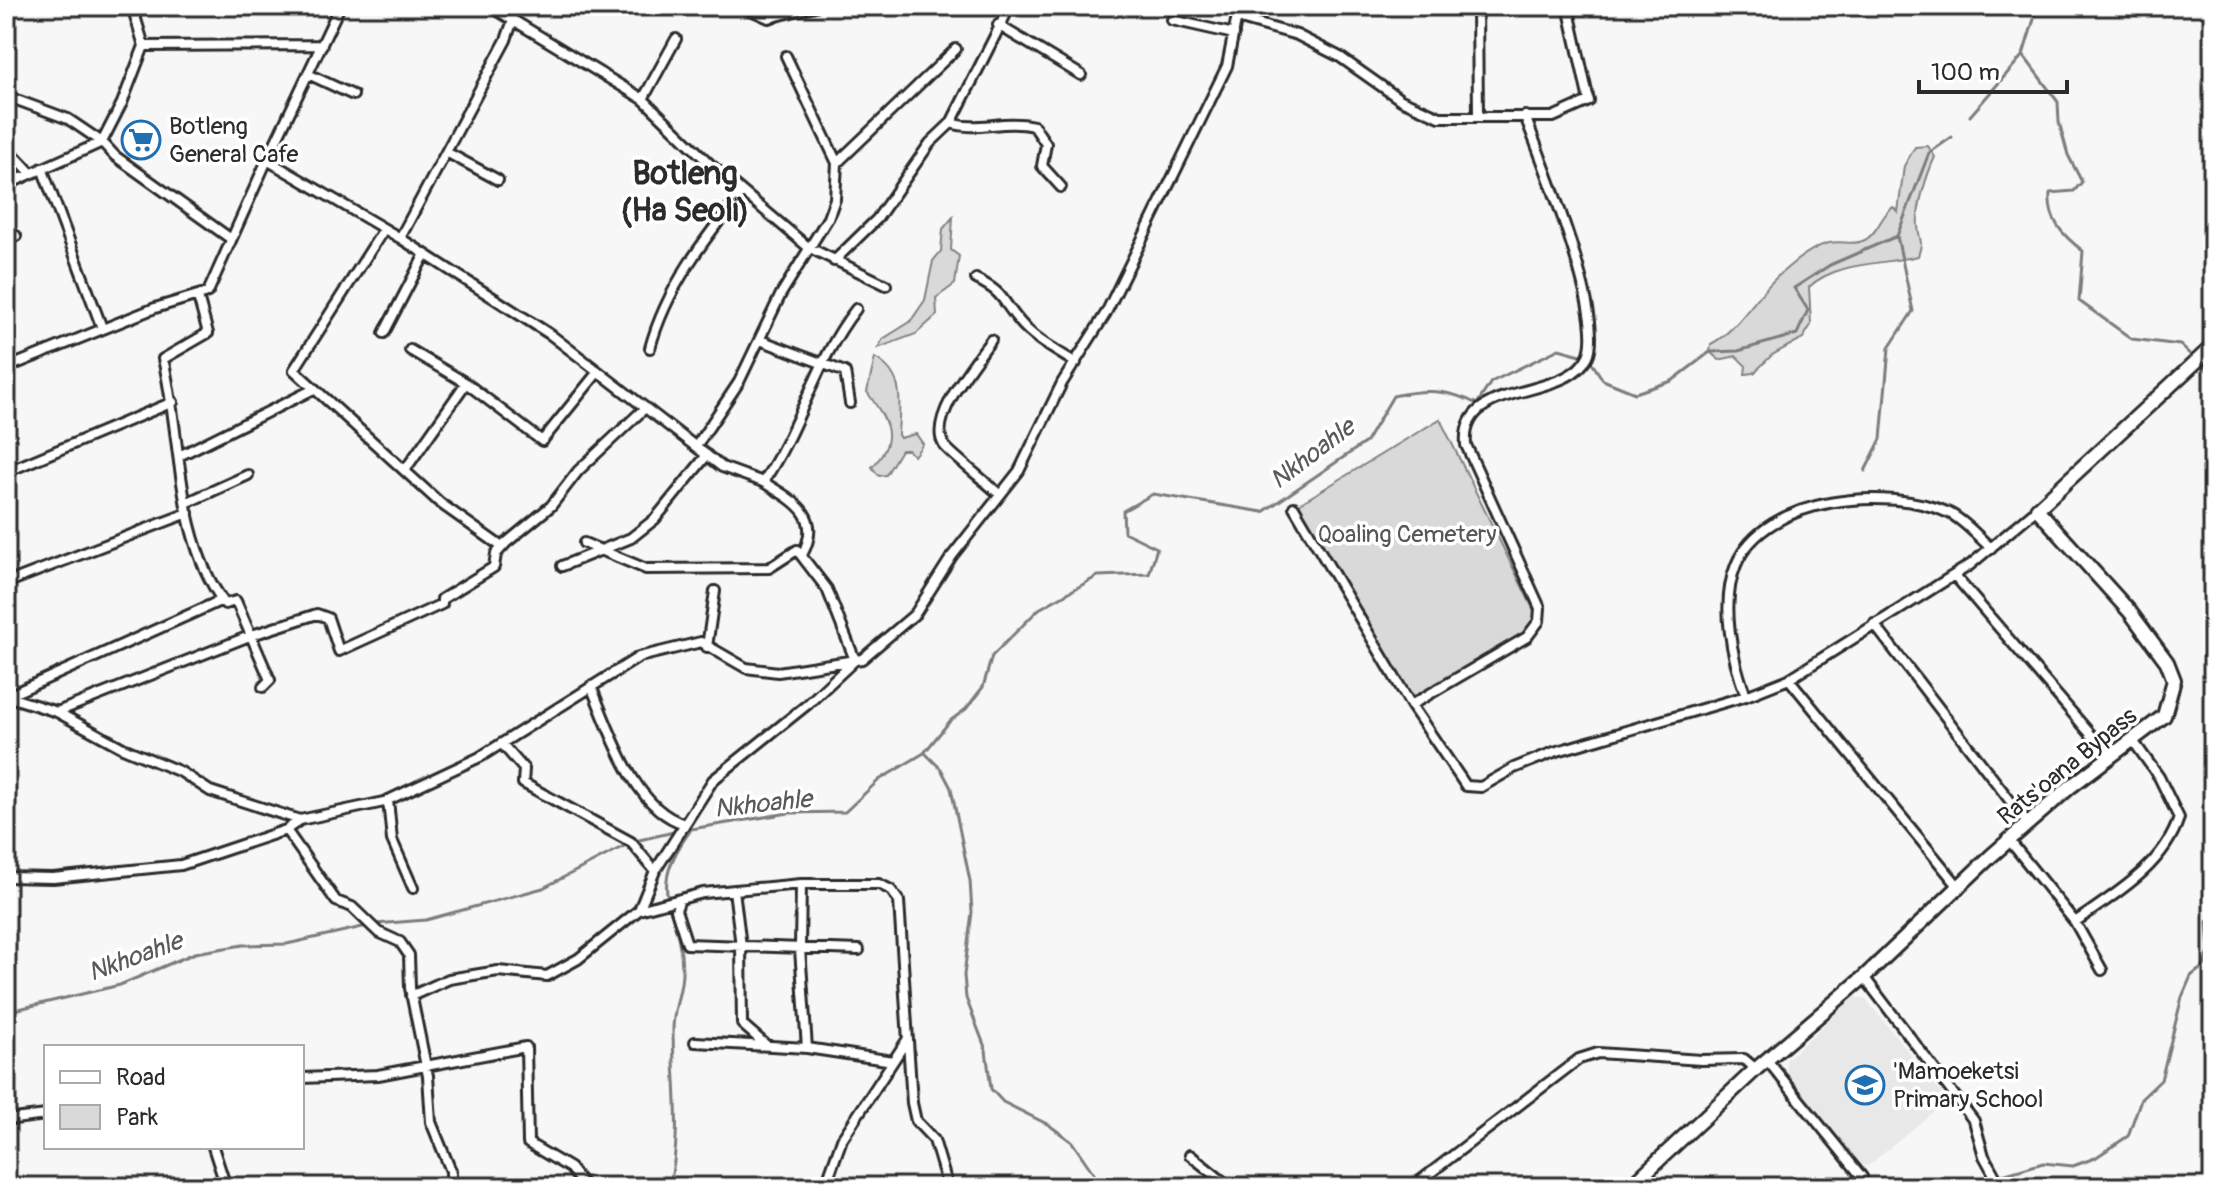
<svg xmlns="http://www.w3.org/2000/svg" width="2219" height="1193" font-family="Pangolin,sans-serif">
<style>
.built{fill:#e8e8e8}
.green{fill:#d9d9d9;stroke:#828282;stroke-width:2}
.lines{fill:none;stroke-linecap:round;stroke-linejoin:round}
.stream{stroke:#7b7b7b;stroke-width:3}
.street-casing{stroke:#2b2b2b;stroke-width:14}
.secondary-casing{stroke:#2b2b2b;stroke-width:18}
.street{stroke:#fff;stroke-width:8}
.secondary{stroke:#fff;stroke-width:12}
.labels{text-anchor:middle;stroke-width:7;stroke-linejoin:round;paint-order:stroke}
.poi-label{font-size:24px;fill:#2b2b2b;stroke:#fff;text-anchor:start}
.park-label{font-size:24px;fill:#565656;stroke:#fff}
.street-label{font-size:24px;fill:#2b2b2b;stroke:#fff}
.water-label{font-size:26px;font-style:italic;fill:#5a5a5a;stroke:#fff}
.district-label{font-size:32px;font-weight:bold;fill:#2b2b2b;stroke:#fff}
</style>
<rect width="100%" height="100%" fill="#f7f7f7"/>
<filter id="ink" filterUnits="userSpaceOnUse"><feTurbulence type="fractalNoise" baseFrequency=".0125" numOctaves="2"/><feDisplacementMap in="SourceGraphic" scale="16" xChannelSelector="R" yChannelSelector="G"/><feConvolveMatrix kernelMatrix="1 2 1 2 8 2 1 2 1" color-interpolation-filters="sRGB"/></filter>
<g filter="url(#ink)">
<!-- built -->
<path class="built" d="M1854,997L1866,999L1943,1095L1944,1103L1868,1166L1859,1165L1787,1074L1786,1060Z"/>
<!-- green -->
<path class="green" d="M1928,146L1935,157C1927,174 1916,208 1918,226C1919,241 1924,239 1918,256C1883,265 1837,261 1809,287L1811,325L1803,338L1772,355L1754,373L1745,374L1746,366L1736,356L1719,360L1710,352L1711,344C1738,330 1754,298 1777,277C1790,265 1811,247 1829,243C1842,240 1854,246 1865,240C1879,232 1880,216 1893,207L1898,212L1904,166L1915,147Z
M953,217L951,250L959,256L955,284L936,298L937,315L916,334L878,348L883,339L910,322L925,300L933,261L941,251L943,229Z
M875,358C907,376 899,405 898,435L900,438L916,434L923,444L914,456L908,450H901L886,475L879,476L872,467C900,439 887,420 867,392Z
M1440,419L1539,621L1527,637L1411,705L1299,504Z"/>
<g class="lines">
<!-- stream -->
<path class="stream" d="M2023,55L2058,102L2059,122L2068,155L2082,182L2074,191L2050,193C2048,220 2062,235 2083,251L2079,301L2132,339L2180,345L2195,359
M1970,116L2023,55L2038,6
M2201,364L2210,373L2213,384
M1865,471L1881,439L1889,348L1913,311L1897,236
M925,753L941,769L951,788L970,881L972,912L964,975L966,998L986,1050L991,1089L1003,1102L1049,1125L1072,1142L1103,1187
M685,830L789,813L845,812L879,780L924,753L950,721L966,709L983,687L992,656L1039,609L1098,576L1149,574L1157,548L1124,532L1123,511L1153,494L1263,512L1366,442L1393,396C1424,389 1448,389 1477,404L1491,382L1559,349L1588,357L1603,380L1635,393L1672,381L1710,352L1738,351L1797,334L1808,310L1794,288L1830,265L1897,236L1929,153L1952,137
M635,841L678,831
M375,924L426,920L543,888L628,844
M6,1012L120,985L195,953L243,945L287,944L367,926
M669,1187C683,1134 673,1082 673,1029C673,1007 683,990 682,969C681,906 643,895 690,831
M1983,1187L1996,1177L2043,1163L2073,1166L2095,1158L2128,1136L2141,1099L2161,1080L2182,997L2191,976L2204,966L2209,951L2207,922L2213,914"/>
<!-- street casing -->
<g class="street-casing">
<path id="street" d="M132,6L144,46L322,45
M340,6L267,160L400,238L506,40L513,20L490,6
M742,6L769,18L815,6
M1477,6L1478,116
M1237,18L1297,35L1340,57L1401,100L1440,117H1553L1589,101L1568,6
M513,20L643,99L711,165L808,247L886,285
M1172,20L1234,34
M998,25L1081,75
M786,56L837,163
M308,74L353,95
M6,96L68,119L102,142L122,103L144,46
M643,99L676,39
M951,123C977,132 1002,119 1034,126L1046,144L1042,166L1061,187
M448,153L498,180
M6,155L17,158L31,173
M42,168L102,328
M6,185L102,142L115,156L231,239
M384,229L294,370L440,503L502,547
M400,238L551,335L722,467L763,482C801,427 815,361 856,309
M6,241L16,236
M834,261L877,219L930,143L951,123L1010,6
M976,279C1005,293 1001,300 1020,322C1034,339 1057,351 1076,363
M198,297L208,333L163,359C182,437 175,538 225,604L236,601L270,680L263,687
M384,333L425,254
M760,340L845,372L850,403
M991,340C976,361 927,419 944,445C949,453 990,485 1000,495
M650,348C666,289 704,239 742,192
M410,350L466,383
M6,368L155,308L208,292L267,160
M697,445L739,382L781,294L828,218L835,199L837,163L956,49
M179,456L314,389
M405,470L466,383L542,441L597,373
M6,472L173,402
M763,482C796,502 823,516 802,555
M186,503L248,475
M1294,507L1411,705L1466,786L1481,787L1514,768L1554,752L1746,696L1789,679L1970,565L2037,509
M562,566L631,538L655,519L707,455
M1954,575L2111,758
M6,583L188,513
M1874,624L2028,824
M707,647L715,591
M1789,679L1959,887
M591,686C610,731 634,810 685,824
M6,696L57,712L123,748L181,772L210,791L300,820L384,802L480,757L639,657L701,642L746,668L778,672L862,659L915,614L952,556L1019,471L1062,383L1106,313L1227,66L1239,6
M8,696L222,600
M1746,696C1732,659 1720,604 1736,565C1765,495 1889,486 1949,513C1964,520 1978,537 1991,548
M1411,705L1527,637L1539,621L1540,608L1466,445C1460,378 1566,403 1588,356C1606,317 1541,159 1525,116
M57,712L252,635L317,614L328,618L339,651L442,604V599L494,567L496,554L506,543L551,506L578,471L645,408
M502,744L524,769L523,783L631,842L655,871
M388,800L392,840L413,888
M286,830L336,901L352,907L378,932L400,942L409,955L410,988L428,1076L431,1122L451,1171V1185
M2009,840L2075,922L2102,970
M6,877L53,878L181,865L286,830L300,820
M801,884L800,949L807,1048L893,1061
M734,890L741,946L742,1024L766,1045
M680,899L676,910L687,944L859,950
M639,910L703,893L801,884H879L891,890L899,901L912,1103L916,1121L934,1140L948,1187
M2075,922C2115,894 2163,867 2179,818L2159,777L2134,742
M1864,977L1974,1121L1984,1156L2001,1187
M411,996L449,979L498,971L547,976L578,959L639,910L655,871L713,780L808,704L855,660L827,589L797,550L769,568L646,569L584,543
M695,1042L807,1048
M1767,1060L1862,1177L1852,1187
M302,1078L378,1075L526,1047L528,1143L570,1168L585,1187
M6,1120L46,1115
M213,1147L226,1187
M1190,1155L1230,1187
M825,1187L842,1139L907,1040
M1412,1187L1579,1059L1598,1053L1701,1060L1744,1059L1756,1069"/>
</g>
<!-- secondary casing -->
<g class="secondary-casing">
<path id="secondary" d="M1630,1187L1756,1069L1864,977L1991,856L2070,787L2164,716L2174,680L2167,662L2130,612L2037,509L2213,346"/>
</g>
<!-- street -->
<use href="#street" class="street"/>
<!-- secondary -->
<use href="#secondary" class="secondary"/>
</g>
</g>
<!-- icons -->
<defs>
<g id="supermarket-ring" transform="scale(2)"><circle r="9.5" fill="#fff" stroke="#1f6fb2" stroke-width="1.5"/><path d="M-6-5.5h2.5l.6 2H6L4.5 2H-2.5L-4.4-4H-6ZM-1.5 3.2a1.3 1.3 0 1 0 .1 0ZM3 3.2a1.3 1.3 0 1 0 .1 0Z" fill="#1f6fb2"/></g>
<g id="school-ring" transform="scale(2)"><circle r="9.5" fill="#fff" stroke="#1f6fb2" stroke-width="1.5"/><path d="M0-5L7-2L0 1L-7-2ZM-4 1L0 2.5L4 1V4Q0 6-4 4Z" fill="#1f6fb2"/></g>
</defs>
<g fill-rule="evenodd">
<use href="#supermarket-ring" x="141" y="140"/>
<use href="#school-ring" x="1865" y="1085"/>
</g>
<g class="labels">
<!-- poi labels -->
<g class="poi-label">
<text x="169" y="134">Botleng<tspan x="169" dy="28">General Cafe</tspan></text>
<text x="1893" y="1079">'Mamoeketsi<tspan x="1893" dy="28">Primary School</tspan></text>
</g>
<!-- park labels -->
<g class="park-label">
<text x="1407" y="542">Qoaling Cemetery</text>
</g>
<!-- street labels -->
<g class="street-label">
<text transform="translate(2067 766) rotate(-39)" y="8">Rats'oana Bypass</text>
</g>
<!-- water labels -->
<g class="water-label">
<text transform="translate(1312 453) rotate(-37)" y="9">Nkhoahle</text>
<text transform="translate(763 803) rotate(-6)" y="9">Nkhoahle</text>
<text transform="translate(135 956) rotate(-20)" y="9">Nkhoahle</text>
</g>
<!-- district labels -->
<g class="district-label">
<text x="685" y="184">Botleng<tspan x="685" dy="37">(Ha Seoli)</tspan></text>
</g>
</g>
<!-- margin -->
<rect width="2219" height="1193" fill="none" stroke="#fff" stroke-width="32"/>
<rect x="16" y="16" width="2187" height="1161" fill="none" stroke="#2b2b2b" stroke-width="3" filter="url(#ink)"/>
<!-- legend -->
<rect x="44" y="1045" width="260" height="104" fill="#ffffff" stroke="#aaaaaa" stroke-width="2"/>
<rect x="60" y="1071" width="40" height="12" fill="#ffffff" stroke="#aaaaaa" stroke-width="2"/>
<text x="116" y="1085" font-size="24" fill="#2b2b2b">Road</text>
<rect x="60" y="1105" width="40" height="24" fill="#d9d9d9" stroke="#aaaaaa" stroke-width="2"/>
<text x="116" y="1125" font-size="24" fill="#2b2b2b">Park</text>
<!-- scale -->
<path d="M1919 80v12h148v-12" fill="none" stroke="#2b2b2b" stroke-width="4"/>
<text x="1931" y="80" font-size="24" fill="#2b2b2b" stroke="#ffffff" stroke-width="6" paint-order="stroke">100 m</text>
</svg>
